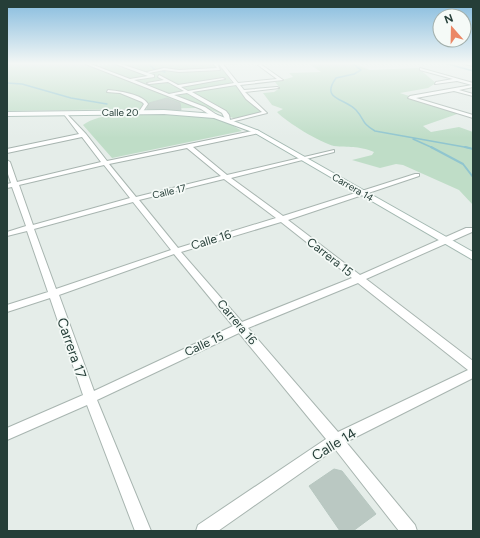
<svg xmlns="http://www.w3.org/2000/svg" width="480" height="538" font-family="Figtree,sans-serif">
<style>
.green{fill:#bfddc7}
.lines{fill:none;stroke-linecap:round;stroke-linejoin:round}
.stream-far1{stroke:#90c5cf;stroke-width:1.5}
.stream{stroke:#90c5cf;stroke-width:2}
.building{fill:#bac8c2;stroke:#b7c7c0}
.street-casing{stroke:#a8b5b0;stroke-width:2}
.secondary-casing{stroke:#a3b8b1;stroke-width:2}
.street{fill:#fff;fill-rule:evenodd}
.secondary{fill:#fff;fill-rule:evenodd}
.labels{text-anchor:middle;stroke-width:3.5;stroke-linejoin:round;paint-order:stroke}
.far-street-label{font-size:10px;fill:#253e38;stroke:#f5faf7}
.street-label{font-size:12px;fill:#253e38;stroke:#f5faf7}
.near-street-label{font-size:14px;fill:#253e38;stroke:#f5faf7}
</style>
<rect width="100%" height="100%" fill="#e5ede9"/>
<!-- green -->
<path class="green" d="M7,63H90L98,66L131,63H264L221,65L232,83L171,94L235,85L247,98L264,113L236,119L208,109L196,108L7,111Z
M308,63H352L370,70L418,68L436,83L428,88L400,93L460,113L423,126L431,132L459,127L473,132V205L459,190L403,165L396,164L380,168L352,160L372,155L374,152C357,145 349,148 334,146C321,143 286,122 277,112L283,109L272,105L263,93L274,92L280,88L275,82L293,77L289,73L321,72Z
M156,113L193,114L225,121L242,131L112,158L83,125C100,112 135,114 156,113Z"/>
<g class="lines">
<!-- stream-far1 -->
<path class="stream-far1" d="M151,63L150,65L154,69L165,72
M352,63L361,70L354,74L336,78C320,100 345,98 356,110C365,120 361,123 375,131L470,148
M445,63L473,71
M7,83L22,84L71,98L107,104
M413,139L433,148"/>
<!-- stream -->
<path class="stream" d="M431,147L463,164L473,177
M465,147L473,149"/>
</g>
<!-- building -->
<path class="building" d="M167,98L180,103L181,110L147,109L149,103Z
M334,469L342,471L376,514L353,531H340L309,486Z"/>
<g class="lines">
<!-- street casing -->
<g class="street-casing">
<path id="street" d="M83,63H88L130,79L148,76L113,63H118L154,75V77L134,80L169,94L184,91L168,82L149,84L147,83L164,80L158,77L159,75L178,85L223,78L225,79L181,87L188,91L234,83L218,63H222L238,83L277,79L258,65L259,63L283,80L240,85L244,90L277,87L279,88L245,92L267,113L231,122L226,121L222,113L187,93L174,95L205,107L217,115V117H213L201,109ZM236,85L246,99L262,112L230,120L229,115L226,111L192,92Z
M213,63H217L220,70L179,72L164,70L149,73L147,72L164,68L179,70L217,68Z
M464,63L473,64V66L465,64Z
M420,68L473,83V87L459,90L473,94V96L454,91L416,98L473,115V118L408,98L410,96L472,85L457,81L435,84L436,82L453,79L420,70Z
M108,90C119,91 142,94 148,104L142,113H138L144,104L142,102L120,93L107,92Z
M65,112L86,134L107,161L257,130L260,132L259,133L193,147L227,175L334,150V152L231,178L283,216L415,174H419V176L288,220L360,275L466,228H472L473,230L472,232L366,279L473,361V378L346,442L415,525L417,531H399L335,449L218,531H196L198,525L326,439L239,333L97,400L151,531H135L87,405L7,440V428L83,395L50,298L7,312V305L48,292L27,231L7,236V232L26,226L12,187L7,188V184L11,183L7,171V160L10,162L17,182L101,162L82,137L7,153V149L79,134L63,113ZM187,148L221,176L136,197L109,164ZM104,165L130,198L33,225L19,185ZM224,179L276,218L178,248L139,200ZM133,202L171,250L56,289L34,229ZM281,222L352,278L242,322L181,252ZM174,254L233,326L94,391L59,295ZM358,283L468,370L338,432L248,328Z"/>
</g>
<!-- secondary casing -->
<g class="secondary-casing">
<path id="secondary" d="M164,110L215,114L259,131L473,252V260L255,133L214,118L164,114L7,116V112Z"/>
</g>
<!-- street -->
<use href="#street" class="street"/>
<!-- secondary -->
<use href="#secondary" class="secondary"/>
</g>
<!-- sky -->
<linearGradient id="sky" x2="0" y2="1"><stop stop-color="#85bbde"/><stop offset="0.46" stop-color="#f3f7f5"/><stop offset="1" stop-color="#f3f7f5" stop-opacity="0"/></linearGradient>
<rect width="480" height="138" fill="url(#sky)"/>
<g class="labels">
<!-- far-street labels -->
<g class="far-street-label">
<text x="120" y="116">Calle 20</text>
<text transform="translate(353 187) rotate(30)" y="4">Carrera 14</text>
<text transform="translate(169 191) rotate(-13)" y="4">Calle 17</text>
</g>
<!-- street labels -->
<g class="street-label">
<text transform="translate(211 240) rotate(-17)" y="4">Calle 16</text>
<text transform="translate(330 257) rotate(38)" y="4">Carrera 15</text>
<text transform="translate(237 322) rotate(50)" y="4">Carrera 16</text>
<text transform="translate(204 344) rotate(-25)" y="4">Calle 15</text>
</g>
<!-- near-street labels -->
<g class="near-street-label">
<text transform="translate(72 348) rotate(71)" y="5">Carrera 17</text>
<text transform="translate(334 444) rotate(-31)" y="5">Calle 14</text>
</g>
</g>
<!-- border -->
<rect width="480" height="538" fill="none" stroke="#253e38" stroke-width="16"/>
<!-- north arrow -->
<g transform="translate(452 28) rotate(340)"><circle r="19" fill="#f5faf7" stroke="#a2afab"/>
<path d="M0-3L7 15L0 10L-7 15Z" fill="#eb8765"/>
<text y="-6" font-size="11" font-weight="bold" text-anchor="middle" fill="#253e38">N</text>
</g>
</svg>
